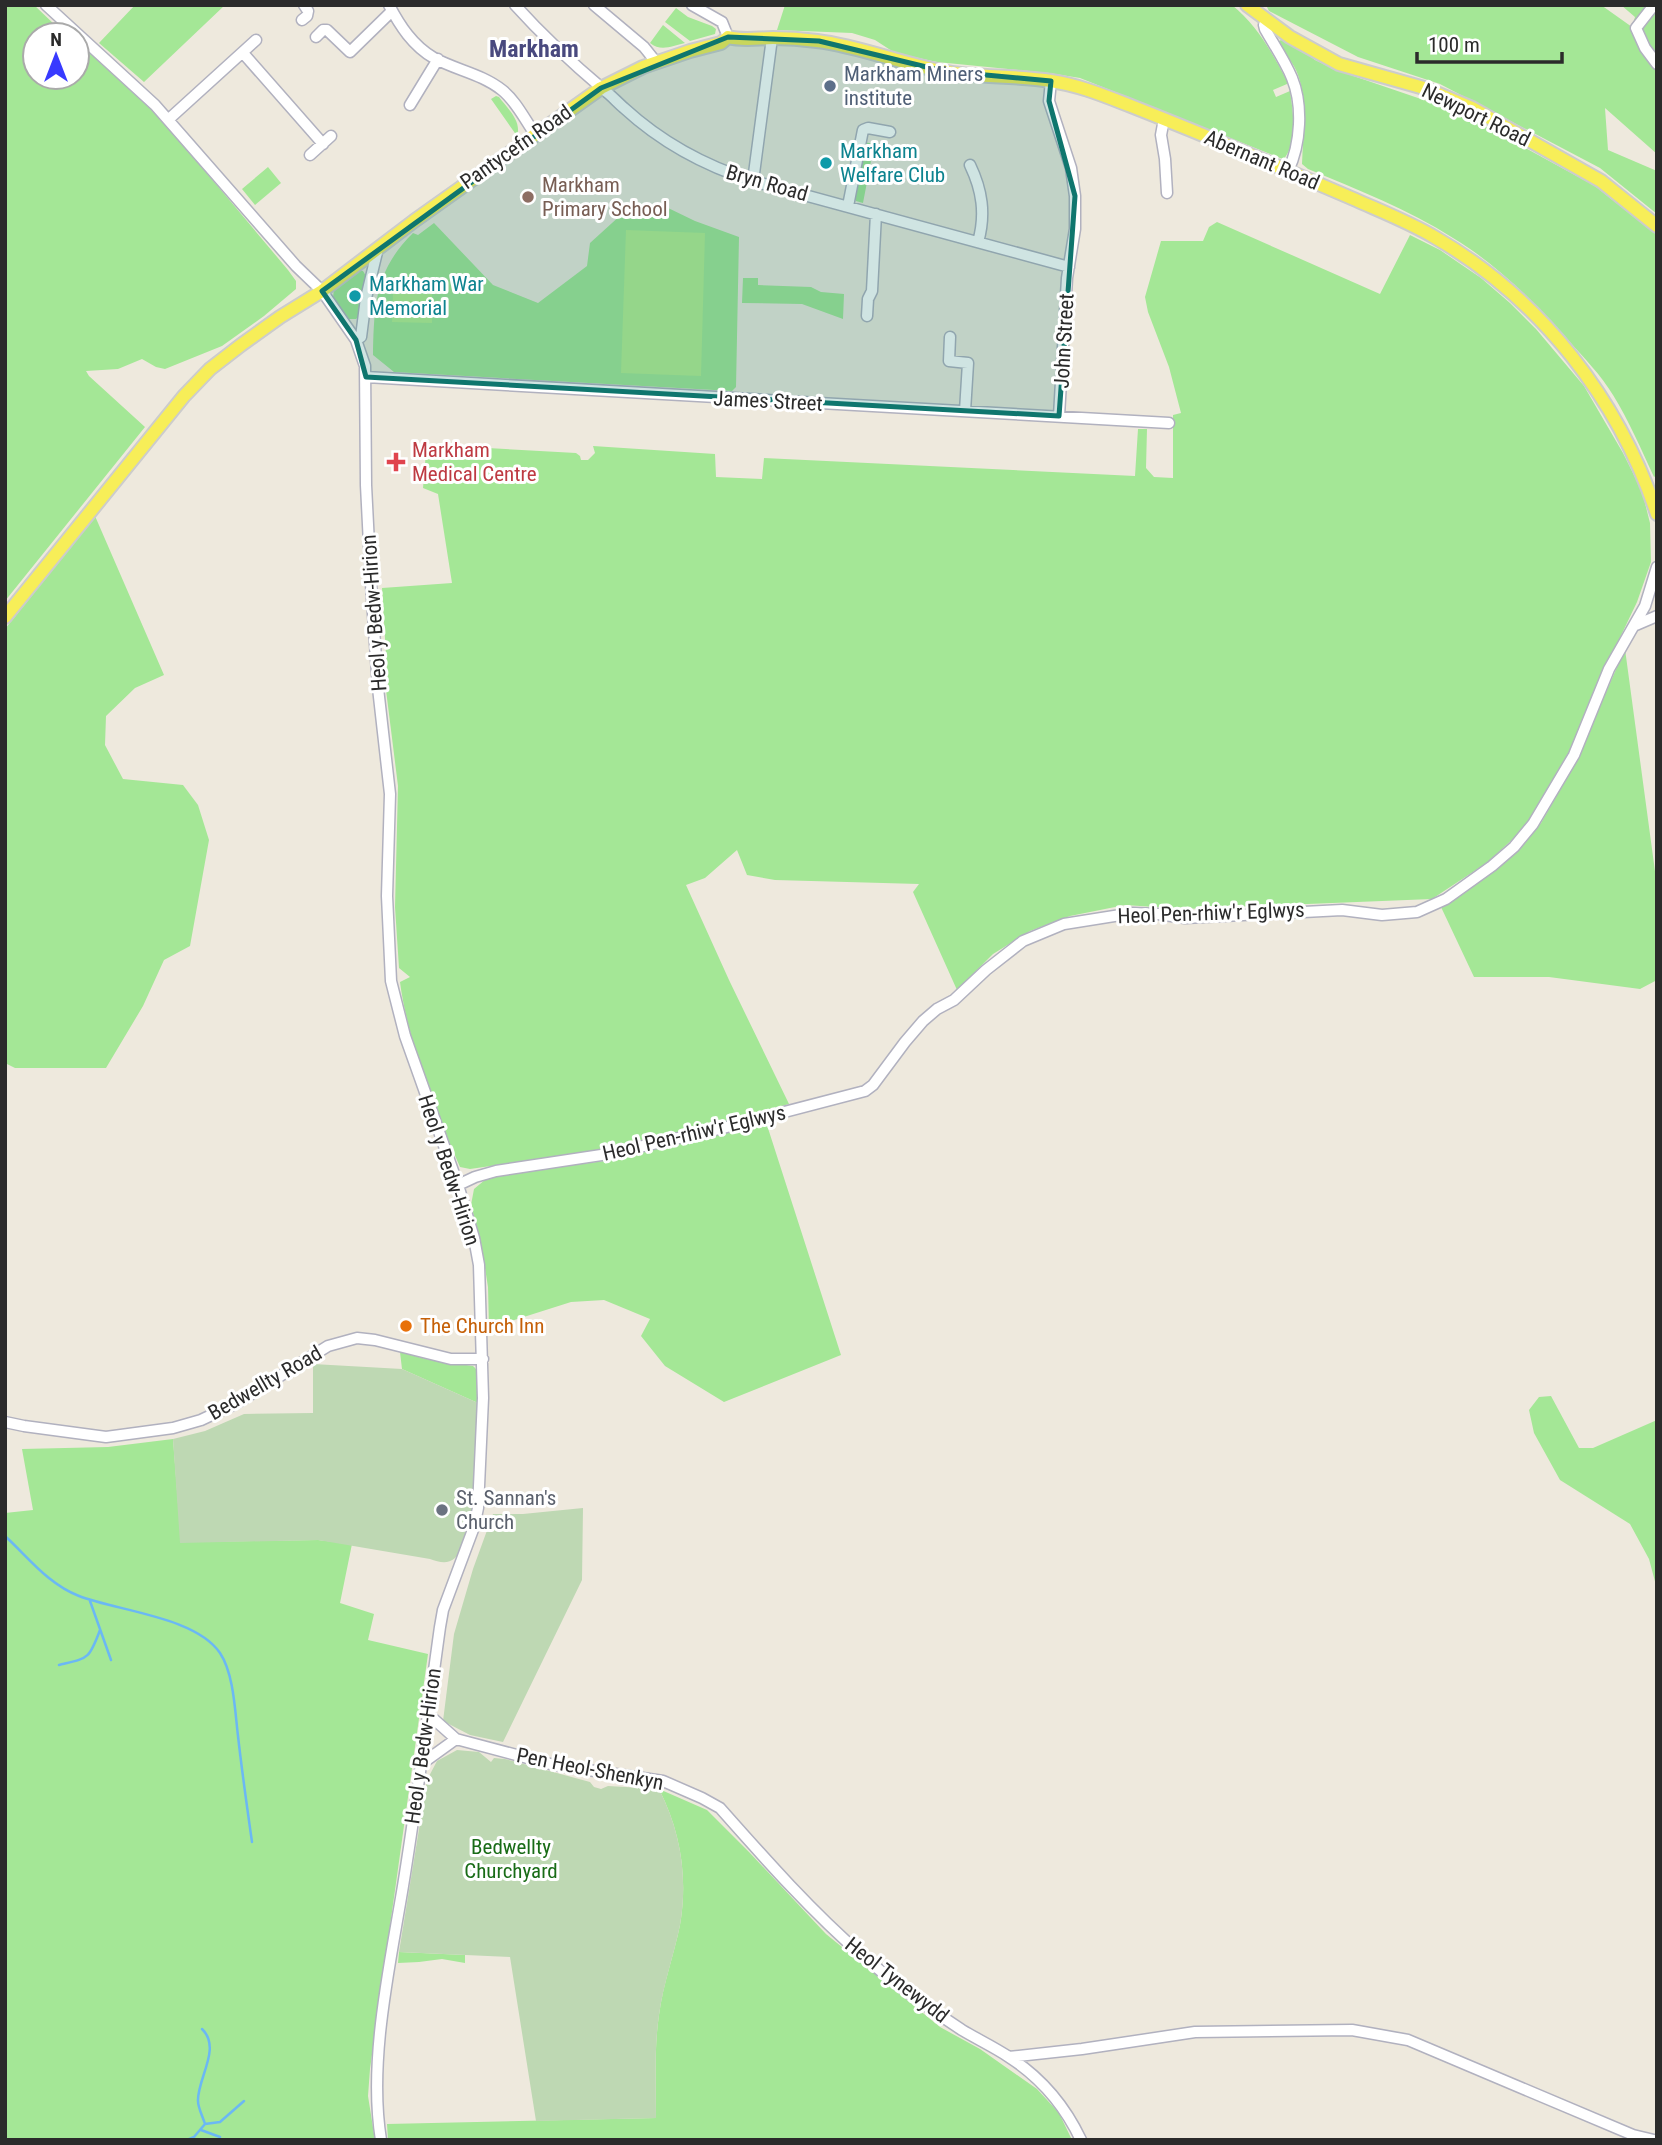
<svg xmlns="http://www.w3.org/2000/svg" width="1662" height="2145" font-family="'Roboto Condensed',sans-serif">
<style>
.green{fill:#a4e796}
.cemetery{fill:#bed8b3}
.pitch{fill:#b7ee92}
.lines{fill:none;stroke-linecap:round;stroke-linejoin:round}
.stream{stroke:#6bb8f4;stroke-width:2.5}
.minor-casing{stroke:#b1b1bf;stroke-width:13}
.major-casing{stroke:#ccc;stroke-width:16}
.minor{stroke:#fff;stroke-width:10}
.major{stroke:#f7ee58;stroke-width:12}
.marked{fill:#0f766e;fill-opacity:0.2;stroke:#0f766e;stroke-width:5;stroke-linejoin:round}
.service-dot{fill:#5c6f8a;stroke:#fff;stroke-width:2.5}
.culture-dot{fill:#0f9aa8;stroke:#fff;stroke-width:2.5}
.education-dot{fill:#8d6e63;stroke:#fff;stroke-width:2.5}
.health-dot{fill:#e0444e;stroke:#fff;stroke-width:2.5}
.food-dot{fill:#e8710a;stroke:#fff;stroke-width:2.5}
.worship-dot{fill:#6b7280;stroke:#fff;stroke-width:2.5}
.labels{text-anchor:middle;stroke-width:6;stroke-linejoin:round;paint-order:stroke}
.service-label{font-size:21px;fill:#4e5e75;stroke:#fff;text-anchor:start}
.street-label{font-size:21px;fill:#2b2b2b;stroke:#fff}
.culture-label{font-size:21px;fill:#0d838f;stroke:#fff;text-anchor:start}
.education-label{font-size:21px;fill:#785e54;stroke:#fff;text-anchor:start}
.health-label{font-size:21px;fill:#be3a42;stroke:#fff;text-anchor:start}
.food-label{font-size:21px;fill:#c56008;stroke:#fff;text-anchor:start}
.worship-label{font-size:21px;fill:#5b616d;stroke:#fff;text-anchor:start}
.park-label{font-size:21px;fill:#196c17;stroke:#fff}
.quarter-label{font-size:24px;font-weight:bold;fill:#49497e;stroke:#fff}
</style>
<rect width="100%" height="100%" fill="#eee9dd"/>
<!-- green -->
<path class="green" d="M5,5H34L56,26L58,24L71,35H35V77H77V40L150,107L169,128L288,270L296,281V289L264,316L222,346L165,369L156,367L142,359L118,369L86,371L89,376L145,427L5,601Z
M135,5H225L144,82L99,43Z
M785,5H1232C1257,25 1273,54 1287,81V84L1273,90L1276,97L1290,91C1293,112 1298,141 1284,159L1280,158L1080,78L1049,73L937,62L895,53L875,40L852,33L777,30Z
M1266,5H1601L1632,27L1635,17L1621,5H1657V154L1605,108L1608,150L1657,171V214L1600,168L1440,84L1358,57L1269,11Z
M676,8L688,17L712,26L716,29L715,34L690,41L665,22Z
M663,25L685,43C672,46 661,52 650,43Z
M1281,40L1307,52L1315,60L1336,70L1459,112L1595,186L1657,235V475L1654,477C1641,449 1629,421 1613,395C1601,375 1584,358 1569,341C1534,302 1498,265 1453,238C1408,209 1358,190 1308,169L1302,164C1303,134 1308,104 1298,75C1294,63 1284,53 1277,42Z
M496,96L499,97C508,109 522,121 517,136L491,99Z
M864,142L894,148L892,161L862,156Z
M861,159L871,161L863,203L856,201L855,198Z
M268,167L281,183L255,205L242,189Z
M634,203L664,206L695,221L739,237L736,387L732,391L394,372L373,355C374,306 375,270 413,233L418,235L434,223L493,285L538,303L587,266L590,243Z
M1217,222L1380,294L1410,235L1440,250L1481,278L1510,303L1536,329L1584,386L1623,453L1642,491L1650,523L1651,562L1637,602L1605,669L1581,731L1531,822L1488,862L1432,899L1185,909L1125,905L1070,916L1030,931L993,954L957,990L913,892L919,884L775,880L747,875L737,850L705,878L686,885L729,980L789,1104L698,1129L608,1149L470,1169L460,1167C436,1111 408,1043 400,982L410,977L399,968L395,907L398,786L386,690L388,689L382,588L452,583L438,494L423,488L426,452L434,445L576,453L580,456L581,460H588L595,453L593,446L715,454L716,477L762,479L764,458L1135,476L1138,429H1147L1146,468L1154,477L1173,478V415L1181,413L1169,367L1148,312L1145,297L1161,241H1203L1209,227Z
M357,270L363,271L366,276L359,316L356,319H349L333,298L334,288Z
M743,278H758V285L811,287L821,292L844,294L843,319L802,304L742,303Z
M95,516L164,675L135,688L106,716L105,745L123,779L183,785L198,805L209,840L190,946L164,960L143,1006L106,1068H15L5,1063V629Z
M1625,649L1657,886V980L1640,989L1549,977H1474L1441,907L1468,890L1512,855L1541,823L1573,767Z
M766,1122L841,1355L724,1402L665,1366L641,1336L650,1319L604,1300L571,1302L489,1328L488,1287L481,1243L471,1205L474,1189L486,1179L496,1175L612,1160Z
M400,1352L426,1359L473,1366C483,1374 479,1389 479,1402L478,1403L402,1369Z
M1551,1396L1579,1448H1593L1657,1420V1589L1649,1559L1630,1524L1560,1480L1534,1433L1529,1410L1539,1397Z
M173,1439L181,1542L318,1540L352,1544L340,1603L374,1614L368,1640L428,1654L370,2069L368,2096L375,2140H5V1513L33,1510L22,1449L108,1447Z
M659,1789L707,1810L749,1852L826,1934L940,2027L980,2049L1037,2089L1059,2113L1072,2140H388L387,2124L656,2118C656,2083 654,2049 659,2015C663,1984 674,1955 680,1925C688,1878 681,1832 659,1789Z
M399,1952L465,1955V1963L442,1959L419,1962L398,1963Z"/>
<!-- cemetery -->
<path class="cemetery" d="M313,1364L402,1369L478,1403C477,1434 477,1539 455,1558C447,1565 439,1562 430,1559L318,1540L180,1543L173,1439L205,1431L244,1414L313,1413Z
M583,1508L582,1580L503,1742L470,1735L443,1721L454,1634L473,1569L493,1514H523Z
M457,1750L479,1752L491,1762L494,1758L505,1759L590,1782L594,1787L601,1789L608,1786L659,1789C681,1832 688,1878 680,1925C674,1955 663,1985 659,2015C654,2049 656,2084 656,2118L536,2121L510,1957L399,1952L427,1780L437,1761Z"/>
<!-- pitch -->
<path class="pitch" d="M626,230L705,233L701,376L621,373Z
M393,294H432V323L392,322Z"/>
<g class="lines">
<!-- stream -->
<path class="stream" d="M5,1536C28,1557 48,1584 79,1596C118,1611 196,1617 220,1653C234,1674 235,1712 238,1736C242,1772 247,1807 252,1842
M90,1601L111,1660
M59,1665C88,1658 89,1660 100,1630
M205,2124L220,2122L244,2101
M201,2130L220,2137
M187,2140L194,2137L205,2124C203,2117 198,2108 198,2101C197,2079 222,2048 202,2029"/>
<!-- minor casing -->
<g class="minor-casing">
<path id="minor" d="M46,5L155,105L296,266L322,291L356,340L365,366L366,485L371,584L378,688L390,794L387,896L391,981L405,1036L458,1185L474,1238L479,1265L483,1398L478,1508L474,1527L443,1610L440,1627C428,1713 417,1800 403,1886C390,1965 368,2061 381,2140
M389,5C400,26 413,46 434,58C456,70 482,74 502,90C516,101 525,120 535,134
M515,5C543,36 572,63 604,90C611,95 617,102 624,108C661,142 705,166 753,181L1069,267
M594,5L644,47L656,62
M692,5L722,22L728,37
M1654,5L1636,28L1645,48L1657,64
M302,20L307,16L308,11L304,5
M1267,21L1264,25L1265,29C1274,45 1285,61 1292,78C1303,105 1301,144 1288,171
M316,37L323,30H327L350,52L392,11
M243,53L323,144
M1051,81L1049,101L1071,168L1075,196V229L1067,278L1059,416
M410,105L438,59
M169,119L256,40
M1164,119L1161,135L1165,159L1167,193
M310,155L331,136
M970,165C982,190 986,214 978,242
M753,181L772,38
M848,206L863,130L868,128L890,132
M867,316L868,299L872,291L876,214
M950,337L949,361L968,363L965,411
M356,340L361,337L366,298L378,248
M366,377L1169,423
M1636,625L1657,616
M458,1185L475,1177L496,1171L608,1154L723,1128L865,1091L873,1085L905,1042L923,1021L937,1009L954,1000L986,970L1023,941L1064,924L1133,913L1158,914L1185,918L1342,910L1382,915L1417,912L1446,899L1492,866L1514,847L1533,824L1574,755L1609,669L1645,606L1657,567
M5,1422L24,1426L106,1437L173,1428L201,1420L237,1403L328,1346L357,1338L375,1340L451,1359H483
M428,1714L456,1739L554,1765L663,1781L702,1798L720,1808C766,1860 812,1912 864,1957C895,1984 928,2008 962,2030C977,2039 994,2047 1009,2057C1040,2077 1065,2106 1081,2140
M420,1765L456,1739
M1009,2057L1082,2049L1195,2032L1352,2030L1408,2040L1633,2135L1654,2140"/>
</g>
<!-- major casing -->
<g class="major-casing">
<path id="major" d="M1247,5L1290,37L1339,64L1424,88L1472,108L1601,181L1657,226
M5,617L184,396L210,369L241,345L280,317L322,291L414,221L601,88L643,67L690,51L721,43L728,37C743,41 758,38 773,38C787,38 802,39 817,41C859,46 899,63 941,71C977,78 1015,75 1051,81C1079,85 1105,96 1131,106C1169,121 1206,136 1244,152C1281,168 1319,184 1356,200C1383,212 1411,223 1436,238C1541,299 1619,400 1657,514"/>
</g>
<!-- minor -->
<use href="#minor" class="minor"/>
<!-- major -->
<use href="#major" class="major"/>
</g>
<!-- marked area -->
<path class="marked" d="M728,37L819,41L943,71L1051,81L1049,101L1075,196L1059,416L366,377L356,340L322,291L601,88Z"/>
<!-- markers -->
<circle class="service-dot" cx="830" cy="86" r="7"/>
<g class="culture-dot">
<circle cx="826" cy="163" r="7"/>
<circle cx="355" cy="296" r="7"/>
</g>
<circle class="education-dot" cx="528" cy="197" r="7"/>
<path class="health-dot" d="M392.5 451.5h7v7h7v7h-7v7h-7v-7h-7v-7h7z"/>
<circle class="food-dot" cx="406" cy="1326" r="7"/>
<circle class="worship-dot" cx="442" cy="1510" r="7"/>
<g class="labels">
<!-- service labels -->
<g class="service-label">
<text x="844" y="81">Markham Miners<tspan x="844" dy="24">institute</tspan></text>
</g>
<!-- street labels -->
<g class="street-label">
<text transform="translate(1476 115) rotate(26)" y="7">Newport Road</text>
<text transform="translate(516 147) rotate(-35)" y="7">Pantycefn Road</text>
<text transform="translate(1262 160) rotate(23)" y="7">Abernant Road</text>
<text transform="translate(767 183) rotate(16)" y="7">Bryn Road</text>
<text transform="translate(1064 341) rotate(-87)" y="7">John Street</text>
<text transform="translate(768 401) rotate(3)" y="7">James Street</text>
<text transform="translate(374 613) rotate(-94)" y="7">Heol y Bedw-Hirion</text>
<text transform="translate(1211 913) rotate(-2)" y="7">Heol Pen-rhiw'r Eglwys</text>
<text transform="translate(694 1133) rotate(-13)" y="7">Heol Pen-rhiw'r Eglwys</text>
<text transform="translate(449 1170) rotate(72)" y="7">Heol y Bedw-Hirion</text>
<text transform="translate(265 1383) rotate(-30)" y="7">Bedwellty Road</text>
<text transform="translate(423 1746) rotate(-82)" y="7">Heol y Bedw-Hirion</text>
<text transform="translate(590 1769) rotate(11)" y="7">Pen Heol-Shenkyn</text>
<text transform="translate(897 1980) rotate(38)" y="7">Heol Tynewydd</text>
</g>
<!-- culture labels -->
<g class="culture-label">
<text x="840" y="158">Markham<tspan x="840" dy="24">Welfare Club</tspan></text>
<text x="369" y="291">Markham War<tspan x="369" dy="24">Memorial</tspan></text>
</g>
<!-- education labels -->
<g class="education-label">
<text x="542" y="192">Markham<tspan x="542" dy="24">Primary School</tspan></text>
</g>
<!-- health labels -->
<g class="health-label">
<text x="412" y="457">Markham<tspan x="412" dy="24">Medical Centre</tspan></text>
</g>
<!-- food labels -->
<g class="food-label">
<text x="420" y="1333">The Church Inn</text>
</g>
<!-- worship labels -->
<g class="worship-label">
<text x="456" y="1505">St. Sannan's<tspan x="456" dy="24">Church</tspan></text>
</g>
<!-- park labels -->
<g class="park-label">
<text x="511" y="1854">Bedwellty<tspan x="511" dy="24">Churchyard</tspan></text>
</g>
<!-- quarter labels -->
<g class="quarter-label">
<text x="534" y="57">Markham</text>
</g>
</g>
<!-- border -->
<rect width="1662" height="2145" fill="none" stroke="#2b2b2b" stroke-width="14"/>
<!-- north arrow -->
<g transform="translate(56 56)"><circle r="33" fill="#ffffff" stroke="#aaaaaa" stroke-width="2"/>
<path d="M0-5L12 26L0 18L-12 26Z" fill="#383aff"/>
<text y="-10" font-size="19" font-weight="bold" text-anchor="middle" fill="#2b2b2b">N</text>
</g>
<!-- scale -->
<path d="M1417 52v10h145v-10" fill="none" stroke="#2b2b2b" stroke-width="3.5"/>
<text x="1428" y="52" font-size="21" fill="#2b2b2b" stroke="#ffffff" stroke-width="5" paint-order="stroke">100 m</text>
</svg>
